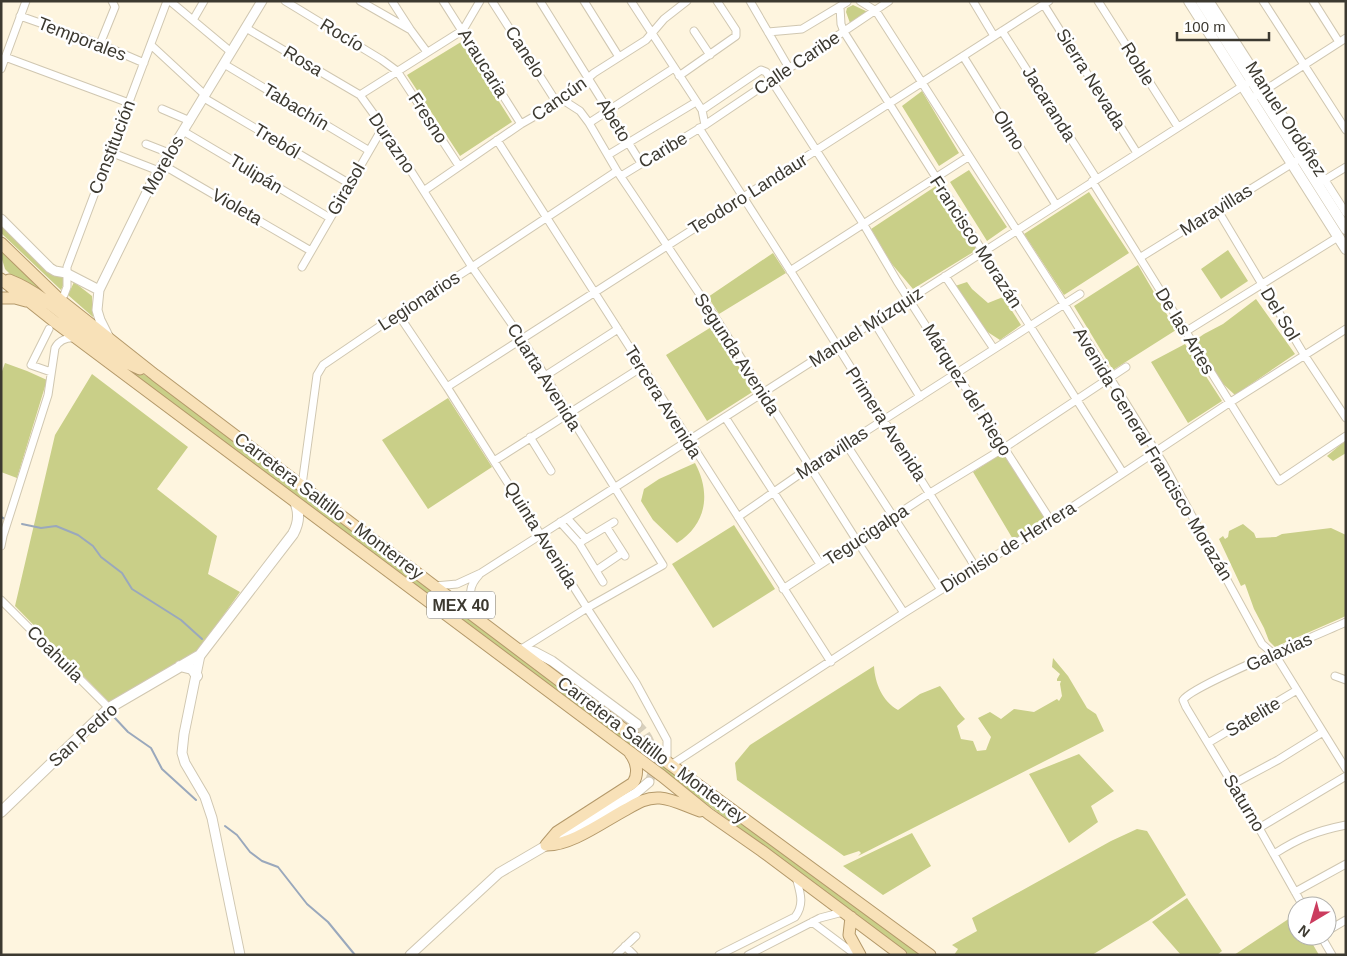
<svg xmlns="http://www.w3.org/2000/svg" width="1347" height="956" font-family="Helvetica,sans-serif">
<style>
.green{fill:#c9cf88}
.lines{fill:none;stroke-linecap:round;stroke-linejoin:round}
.stream{stroke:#9aa8bc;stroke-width:2}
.tertiary-tunnel{stroke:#d7cfbc;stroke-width:9;stroke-dasharray:9 4.5;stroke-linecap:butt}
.minor-casing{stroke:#d0c7b1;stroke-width:9}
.tertiary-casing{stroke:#d0c7b1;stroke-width:11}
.secondary-casing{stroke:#d0c7b1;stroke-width:12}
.primary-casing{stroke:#b4996a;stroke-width:13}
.minor{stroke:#fff;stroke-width:7}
.tertiary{stroke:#fff;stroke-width:9}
.secondary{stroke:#fff;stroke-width:10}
.primary{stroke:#f8e1b8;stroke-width:11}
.labels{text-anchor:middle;stroke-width:5;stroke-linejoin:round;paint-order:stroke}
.shield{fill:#fff;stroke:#76746e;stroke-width:1}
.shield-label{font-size:16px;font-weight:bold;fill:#3c3930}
.street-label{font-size:18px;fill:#3c3930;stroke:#fff}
</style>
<rect width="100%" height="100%" fill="#fef5df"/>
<!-- green -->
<path class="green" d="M853,5L868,12L850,23L846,12L847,8Z
M461,42L512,122L460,156L407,75Z
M922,91L959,153L939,166L902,106Z
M969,170L1007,227L987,241L950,182Z
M936,186L975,247V251L913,289L891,263L871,229Z
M1089,192L1129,253L1064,295L1024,234Z
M1,223L54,276L63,274L65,281L61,290L1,233Z
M1,249L56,300L28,283L15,279L5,269L1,256Z
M1228,250L1248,281L1221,299L1201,269Z
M773,253L786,273L719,314L708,297Z
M1138,265L1176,330L1113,370L1074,306Z
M74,282L92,296L93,317L68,295Z
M967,282L972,289L988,303L1003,297L1021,325L1000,340L986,331L955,286Z
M1256,299L1295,354L1235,395L1220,381L1194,341L1204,334L1223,324Z
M713,326L754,391L707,421L666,355Z
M1185,344L1222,401L1188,423L1151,362Z
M121,362L157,382L921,955H909L120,366Z
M5,363L27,371L47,380L17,478L1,472V374Z
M92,374L188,447L157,489L217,536L208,574L240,592L195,655L111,703L108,701L15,606L55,435Z
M448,398L492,467L428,509L382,440Z
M1346,440V453L1333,461L1327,456Z
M1004,452L1047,521L1014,541L973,472Z
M695,463C711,493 707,524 677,543L653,520L641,501L644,489L659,479Z
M1243,524L1254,533L1256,538L1276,537L1282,534L1331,528L1346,535V616L1275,647L1269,641L1264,628L1254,609L1245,584L1241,586L1219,539L1223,536L1225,539L1228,537L1229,531Z
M734,525L775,589L713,628L672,564Z
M1053,658L1068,676L1087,708L1096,714L1104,731L858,856L861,853L859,851L844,856L737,780L735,763L750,745L874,666C875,683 882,701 898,710L920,694L940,686C949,696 955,709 965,719L957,726L961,739L973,741L977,751L986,750L991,737L978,718L990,712L1001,719L1014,709L1034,712L1057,699L1059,701L1062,696L1060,684L1061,681H1057V679L1060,674L1052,667Z
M1079,754L1114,791L1091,806L1098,822L1069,843L1029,774Z
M1137,829L1147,831L1186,895L1148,921L1092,955H954L958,949L952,945L977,931L972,918L1111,841Z
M912,833L931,866L883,895L843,866Z
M1187,898L1222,951L1217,955H1181L1152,922Z
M1296,914L1297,936H1308L1319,955H1234Z"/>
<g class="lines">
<!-- stream -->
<path class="stream" d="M1,517L5,519
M22,524L41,528L56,526L78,535L93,546L101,557L122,573L132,589L181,620L202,639
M114,717L128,732L151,748L162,769L196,800
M225,826L237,835L250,852L262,861L278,867L307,904L328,922L355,955"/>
<!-- tertiary-tunnel -->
<path class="tertiary-tunnel" d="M637,724C654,740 658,760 649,782"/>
<!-- minor casing -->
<g class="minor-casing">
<path id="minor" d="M170,1L231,52
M285,1L382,60L397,71L459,166
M360,1L409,29
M392,1L410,29L427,52
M443,1L521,124
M492,1L557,103
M540,1L641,163
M584,1L619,57
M631,1L702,110L705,125
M750,1L789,68
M860,1L876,11L1064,304L1163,463L1262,644L1276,656L1346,769
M973,1L994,36
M1098,1L1178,127
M1210,1L1346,213
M1263,1L1346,130
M1313,1L1339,42
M1044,5L1137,153
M840,7L841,24L844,32L1123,473
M20,16L100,44L144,63
M193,20L204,1
M246,28L360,95L383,127L472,267L522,339L663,565L587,608L523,648
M694,31L710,55
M1002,31L1096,178
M768,32L802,29L847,2
M100,44L115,7L112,1
M151,45L205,95
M963,56L1056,205
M5,57L129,103
M224,64L368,150
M1,69L26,1
M679,76L736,36V30L717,1
M360,95L463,30L480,1
M204,98L350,184
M1251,99L1346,38
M563,100L580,111L589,123L617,171L717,320L857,541L904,613
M162,109L190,121
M702,110L758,72L761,70L766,72L864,225L897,281L1051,521
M589,123L674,68
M699,128L793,275L976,568
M183,131L330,218
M497,140L831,662
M146,144L169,153
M110,152L159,171
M608,155L696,102
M163,165L311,251
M621,176L705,125L889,1
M1092,181L1279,481L1346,436
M1323,181L1346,167
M425,190L521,124L563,100L594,73L646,40L664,19L687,1
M1217,209L1305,356L1346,418
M1141,257L1296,161
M302,267L383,127
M790,271L968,157
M945,276L994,349
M64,295L67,287V267L167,1
M398,314L447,387L587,608L636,683L667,740V762
M874,322L920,397
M49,329L31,365L51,372
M1185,332L1338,237
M545,376L618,329
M447,387L1049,1
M725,417L820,564
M530,437L551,471
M846,444L941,590
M494,461L642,367
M302,485L317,375L323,365L398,314L472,267L617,171
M738,517L810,467L1080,294
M567,518L586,539
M560,522L579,543L603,582
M607,528L625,556
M579,543L614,522
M1,546L3,536L48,395L55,348C59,340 68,337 77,338
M597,570L622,553
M435,586L457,584L481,573L1246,84
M783,589L930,493L1004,448L1126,367
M1,600L109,708
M476,617C472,598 465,590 479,575
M1335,676L1346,680
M1208,743L1297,690
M671,765L904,613L1051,521L1229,403L1346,329
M1233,784L1278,760L1323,732
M1259,828L1346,776
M1274,854C1299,838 1316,831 1346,825
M1295,892L1346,864
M1303,906L1259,828L1186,707L1183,700C1192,685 1321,634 1346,622
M812,922L856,955
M1327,931L1346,920
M1321,936L1332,955
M625,946L634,955
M616,955L636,936
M719,955L795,917C805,904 800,892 796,877
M748,955L820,918L843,912"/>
</g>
<!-- tertiary casing -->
<g class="tertiary-casing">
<path id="tertiary" d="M1,219L50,268L55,271L66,273L99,290
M109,338L100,320L97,310L99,290L152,182L262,1
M516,648L535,652L552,661L637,724
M200,655L184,734L182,753L185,763L205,797L212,818L240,955
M410,955L499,873L636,793L649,782"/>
</g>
<!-- secondary casing -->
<g class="secondary-casing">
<path id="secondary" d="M1189,1L1346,249
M1201,1L1346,229
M180,666L192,669L197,676
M1,812L109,708L200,655L293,534C299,523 300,513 295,502"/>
</g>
<!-- primary casing -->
<g class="primary-casing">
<path id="primary" d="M1,243L59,299L155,375L671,765L930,955
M1,279L55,322L662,776L709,814L762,851L901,955
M9,280C58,299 91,348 140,369
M1,298H15L26,301
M630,753C637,762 639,774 633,783L557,832L546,845C571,846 604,821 627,809C637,803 647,797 660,798C674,799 687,807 700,811
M851,917L849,935L860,955"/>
</g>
<!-- minor -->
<use href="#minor" class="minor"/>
<!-- tertiary -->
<use href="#tertiary" class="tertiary"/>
<!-- secondary -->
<use href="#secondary" class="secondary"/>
<!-- primary -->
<use href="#primary" class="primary"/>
</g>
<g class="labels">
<!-- shield labels -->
<rect class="shield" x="427" y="591.5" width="68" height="27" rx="4"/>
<g class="shield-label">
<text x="461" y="611">MEX 40</text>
</g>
<!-- street labels -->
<g class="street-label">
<text transform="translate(342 35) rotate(31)" y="6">Rocío</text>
<text transform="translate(82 39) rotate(21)" y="6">Temporales</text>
<text transform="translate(525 52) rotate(57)" y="6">Canelo</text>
<text transform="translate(303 61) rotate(31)" y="6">Rosa</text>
<text transform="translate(483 63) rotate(58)" y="6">Araucaria</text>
<text transform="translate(797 63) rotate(-34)" y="6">Calle Caribe</text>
<text transform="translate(1138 64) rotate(58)" y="6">Roble</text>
<text transform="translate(1091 79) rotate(58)" y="6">Sierra Nevada</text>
<text transform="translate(559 99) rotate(-35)" y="6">Cancún</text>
<text transform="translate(1049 104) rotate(58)" y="6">Jacaranda</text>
<text transform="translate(296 107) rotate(31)" y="6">Tabachín</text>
<text transform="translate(428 118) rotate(57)" y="6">Fresno</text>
<text transform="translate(1286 119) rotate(57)" y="6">Manuel Ordóñez</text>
<text transform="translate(614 120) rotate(58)" y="6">Abeto</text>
<text transform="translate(1009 130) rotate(58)" y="6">Olmo</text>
<text transform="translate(277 141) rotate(31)" y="6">Treból</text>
<text transform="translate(392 143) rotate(56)" y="6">Durazno</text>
<text transform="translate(112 147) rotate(-69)" y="6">Constitución</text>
<text transform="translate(663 150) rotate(-31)" y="6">Caribe</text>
<text transform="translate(163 165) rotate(-60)" y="6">Morelos</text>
<text transform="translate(256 174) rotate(31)" y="6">Tulipán</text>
<text transform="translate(346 189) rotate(-60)" y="6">Girasol</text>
<text transform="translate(748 194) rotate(-32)" y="6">Teodoro Landaur</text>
<text transform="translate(237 207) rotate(30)" y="6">Violeta</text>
<text transform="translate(1216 210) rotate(-32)" y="6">Maravillas</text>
<text transform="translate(976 242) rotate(57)" y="6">Francisco Morazán</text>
<text transform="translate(419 301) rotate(-33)" y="6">Legionarios</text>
<text transform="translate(1280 314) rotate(59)" y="6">Del Sol</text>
<text transform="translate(866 327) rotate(-33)" y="6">Manuel Múzquiz</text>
<text transform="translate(1185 331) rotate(59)" y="6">De las Artes</text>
<text transform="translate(737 354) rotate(57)" y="6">Segunda Avenida</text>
<text transform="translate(544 377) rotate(58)" y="6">Cuarta Avenida</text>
<text transform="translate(967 390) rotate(58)" y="6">Márquez del Riego</text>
<text transform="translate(663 402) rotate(58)" y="6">Tercera Avenida</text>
<text transform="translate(886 424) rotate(57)" y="6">Primera Avenida</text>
<text transform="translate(832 453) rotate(-33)" y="6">Maravillas</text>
<text transform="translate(1153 454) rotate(59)" y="6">Avenida General Francisco Morazán</text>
<text transform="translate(329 506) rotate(37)" y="6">Carretera Saltillo - Monterrey</text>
<text transform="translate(541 535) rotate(58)" y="6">Quinta Avenida</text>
<text transform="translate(866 535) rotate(-33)" y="6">Tegucigalpa</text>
<text transform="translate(1008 547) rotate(-32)" y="6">Dionisio de Herrera</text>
<text transform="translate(1279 652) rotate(-24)" y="6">Galaxias</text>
<text transform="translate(55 654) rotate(45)" y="6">Coahuila</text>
<text transform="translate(1253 717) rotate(-31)" y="6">Satelite</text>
<text transform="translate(83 735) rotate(-42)" y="6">San Pedro</text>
<text transform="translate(652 750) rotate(37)" y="6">Carretera Saltillo - Monterrey</text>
<text transform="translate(1244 803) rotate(59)" y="6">Saturno</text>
</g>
</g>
<!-- border -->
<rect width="1347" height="956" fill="none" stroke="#3c3930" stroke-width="5"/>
<!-- north arrow -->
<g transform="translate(1312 921) rotate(218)"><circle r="24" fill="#ffffff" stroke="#b1b0ac"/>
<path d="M0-4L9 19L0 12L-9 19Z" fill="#cb3c5e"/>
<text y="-8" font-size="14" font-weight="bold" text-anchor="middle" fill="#3c3930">N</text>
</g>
<!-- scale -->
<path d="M1177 32v8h92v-8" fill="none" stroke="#3c3930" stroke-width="2.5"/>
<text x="1184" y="32" font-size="15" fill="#3c3930" stroke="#ffffff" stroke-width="4" paint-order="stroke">100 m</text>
</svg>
